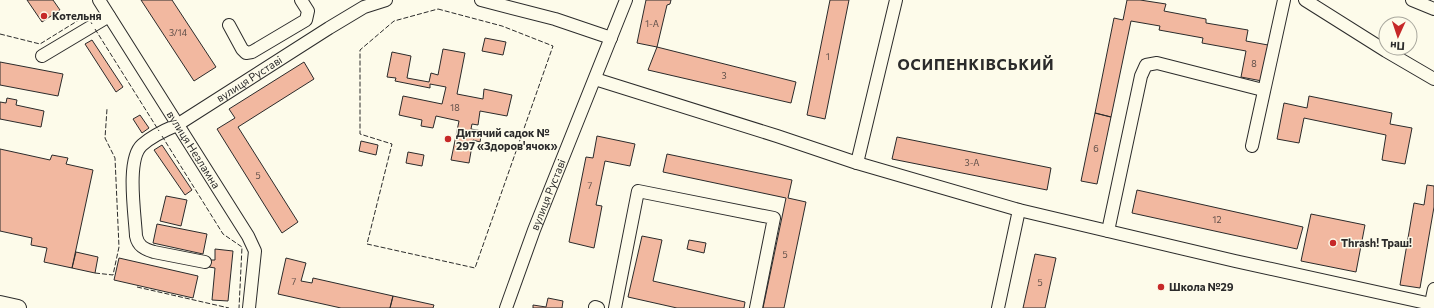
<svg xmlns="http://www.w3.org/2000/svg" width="1434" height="308" font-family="Commissioner,sans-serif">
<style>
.building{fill:#f2b8a0;stroke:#2b2b2b}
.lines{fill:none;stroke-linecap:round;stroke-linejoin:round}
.minor-casing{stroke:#2b2b2b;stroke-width:14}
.major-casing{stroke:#2b2b2b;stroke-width:18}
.minor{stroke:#fdfbea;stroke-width:12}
.major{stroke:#fdfbea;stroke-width:16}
.fence{stroke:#2b2b2b;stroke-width:1;stroke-dasharray:5 2;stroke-linecap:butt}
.poi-dot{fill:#c62828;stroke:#fdfbea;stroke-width:1.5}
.labels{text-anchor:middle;stroke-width:3;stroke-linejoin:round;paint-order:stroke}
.number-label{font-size:9px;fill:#5d4e48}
.poi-label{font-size:11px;font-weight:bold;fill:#2b2b2b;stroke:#fdfbea;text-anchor:start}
.street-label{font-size:11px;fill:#2b2b2b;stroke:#fdfbea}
.district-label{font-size:15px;font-weight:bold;letter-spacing:1px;fill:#2b2b2b;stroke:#fdfbea}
</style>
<rect width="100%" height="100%" fill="#fdfbea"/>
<!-- building -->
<path class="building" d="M27,0H53L60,10L42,22Z
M141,0H172L216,67L194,81Z
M646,0H671L670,4L667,5L657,47L637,43Z
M830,0H849L825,119L807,115Z
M1127,0H1140L1166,4L1164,11L1206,19V23L1248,30L1246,41L1268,45L1262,81L1241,77L1246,51L1202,43L1203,38L1159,30L1160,26L1131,21L1111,117L1095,113L1114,18L1123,20Z
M485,38L506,42L503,55L482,51Z
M92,40L123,87L116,92L85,44Z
M657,47L796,82L791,103L648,70Z
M443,49L465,53L457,94L483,99L484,89L512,95L507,116L480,111L478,125L472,124L471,129L482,131L480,142L473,140L469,163L451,160L459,121L436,116L433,128L421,126L422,120L399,115L403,96L442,104L446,87L430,84V88L395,81L396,78L387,77L392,52L411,56L407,78L429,82L431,73L438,75Z
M0,62L63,74L58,96L0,85Z
M304,62L314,79L238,127L298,222L282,233L217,129L235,118L229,109Z
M1309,96L1392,113L1390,124L1412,128L1405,164L1382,160L1386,135L1304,118L1299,143L1277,139L1284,103L1307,108Z
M7,98L17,100L16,105L44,111L41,127L0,119V102L6,103Z
M1095,113L1111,117L1097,184L1081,181Z
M140,115L149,128L142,133L133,119Z
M597,136L635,144L630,166L605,161L596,205L602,206L594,248L569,242L586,157L593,158Z
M897,137L1051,168L1047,190L892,159Z
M361,141L378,145L376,155L359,151Z
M162,145L192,190L185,195L154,150Z
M0,149L50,160L52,155L68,158L66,164L93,170L72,268L44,262L47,248L31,245L32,238L0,231Z
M408,152L424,155L422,166L406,163Z
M667,154L792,180L788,198L806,202L784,308H763L786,198L663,172Z
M1427,185L1434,186V207L1420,288L1400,285L1414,203L1424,205Z
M1137,190L1303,227L1297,249L1132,213Z
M166,196L187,200L181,226L160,221Z
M1311,214L1365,225L1356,272L1301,261Z
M157,224L207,234L203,254L153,243Z
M642,236L662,240L653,281L745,302L744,308H677L628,297Z
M689,240L706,243L704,253L687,249Z
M215,249L233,251L228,301L212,300L215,268L209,267L210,260H215Z
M76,252L98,257L95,273L72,268Z
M1035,254L1056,258L1045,308H1023Z
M119,258L198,276L193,298L114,280Z
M286,258L306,263L301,281L312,283L313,278L393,296L390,308H341L278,294Z
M393,296L434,305L433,308H390Z
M548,298L563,301L562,308H533V305L546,307Z"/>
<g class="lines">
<!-- minor casing -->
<g class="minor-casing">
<g id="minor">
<path id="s1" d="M99,0L248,236L255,251L249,308"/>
<path d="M481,0L555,19L611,38"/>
<path d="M1305,0L1386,51L1434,79"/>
<path d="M1412,0L1434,9"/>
<path d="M229,25L242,49L246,53L252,52L306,20L308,11L301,0"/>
<path d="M42,56L109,16"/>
<path d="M595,79L777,136L857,163L1019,210L1235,261L1431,304"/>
<path d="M1252,146L1284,0"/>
<path d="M857,163L896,0"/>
<path d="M1108,231L1141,76L1146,65L1157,63L1263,90"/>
<path id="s2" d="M205,262L154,252C144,249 138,246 136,236C135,215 126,159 142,145C152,136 165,130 177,125L329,28L364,7L386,0"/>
<path d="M595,307L598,308"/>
<path id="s3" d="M506,308L534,230L626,0"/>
<path d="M615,308L638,191L774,218L756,308"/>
<path d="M998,308L1019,210"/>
<path d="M1430,308L1434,289"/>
</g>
</g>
<!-- major casing -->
<g class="major-casing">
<path id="major" d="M0,304L18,308"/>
</g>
<!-- minor -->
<use href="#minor" class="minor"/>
<!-- major -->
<use href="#major" class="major"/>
<!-- fence -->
<path class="fence" d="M438,9L502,26L553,46L475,268L367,244L392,144L360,134V50L394,21Z
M95,29L159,131
M0,34L40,44L87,15L92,24
M162,136L223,234L242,247L239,308
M95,273L113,275L119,247L115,158L105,138L107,109
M137,287L229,308"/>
</g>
<!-- markers -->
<g class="poi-dot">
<circle cx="44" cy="16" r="4"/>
<circle cx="448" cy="139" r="4"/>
<circle cx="1333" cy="243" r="4"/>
<circle cx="1161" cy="287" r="4"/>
</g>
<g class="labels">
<!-- number labels -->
<g class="number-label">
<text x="652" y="27">1-А</text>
<text x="178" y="36">3/14</text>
<text x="828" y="60">1</text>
<text x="1254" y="67">8</text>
<text x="724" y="79">3</text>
<text x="455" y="111">18</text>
<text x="1096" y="152">6</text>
<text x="972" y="166">3-А</text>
<text x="258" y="179">5</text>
<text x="590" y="189">7</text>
<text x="1217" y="223">12</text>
<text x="785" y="258">5</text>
<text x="294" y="285">7</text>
<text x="1040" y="286">5</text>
</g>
<!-- poi labels -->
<g class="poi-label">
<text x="52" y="20">Котельня</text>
<text x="456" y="137">Дитячий садок №<tspan x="456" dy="13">297 «Здоров'ячок»</tspan></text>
<text x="1341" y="247">Thrash! Траш!</text>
<text x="1169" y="291">Школа №29</text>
</g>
<!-- street labels -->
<g class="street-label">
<text dy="4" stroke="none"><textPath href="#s2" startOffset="297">вулиця Руставі</textPath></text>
<text dy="4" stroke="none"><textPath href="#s1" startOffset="177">вулиця Незламна</textPath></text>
<text dy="4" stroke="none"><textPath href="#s3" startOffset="121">вулиця Руставі</textPath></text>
</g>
<!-- district labels -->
<g class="district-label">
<text x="976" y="70">ОСИПЕНКІВСЬКИЙ</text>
</g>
</g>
<!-- north arrow -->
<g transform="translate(1398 36) rotate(183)"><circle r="19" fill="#fdfbea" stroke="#a9a89e"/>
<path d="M0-3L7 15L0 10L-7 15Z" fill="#c62828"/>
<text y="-6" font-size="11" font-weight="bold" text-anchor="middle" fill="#2b2b2b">Пн</text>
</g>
</svg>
